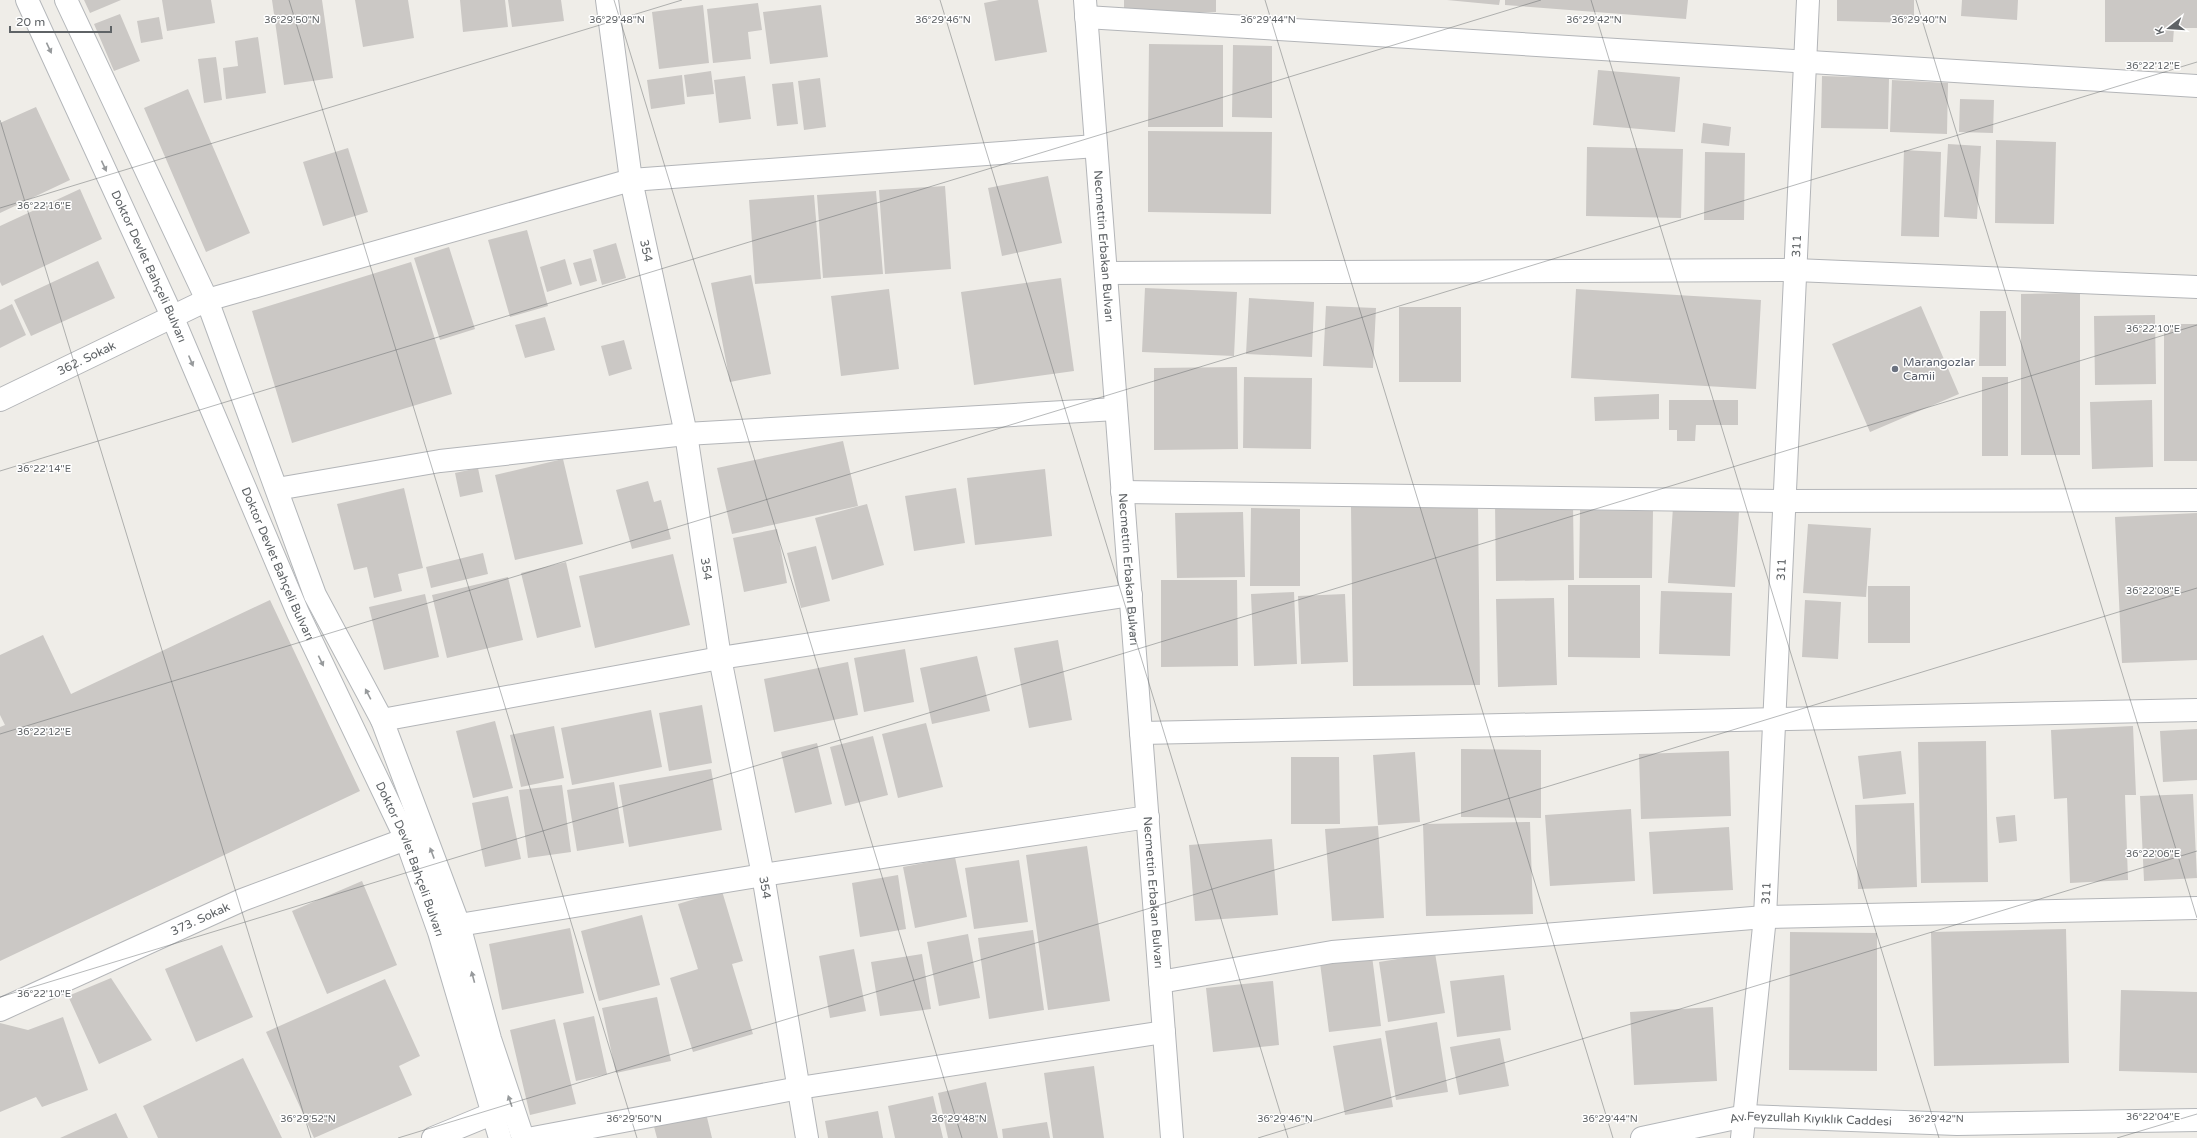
<svg xmlns="http://www.w3.org/2000/svg" width="2197" height="1138" font-family="'Varela Round',sans-serif">
<style>
.building{fill:#cbc8c5}
.lines{fill:none;stroke-linecap:round;stroke-linejoin:round}
.street-casing{stroke:#b3b5b8;stroke-width:24}
.secondary-casing{stroke:#b4b7ba;stroke-width:24}
.street{stroke:#fff;stroke-width:22}
.secondary{stroke:#fff;stroke-width:22}
.oneway{fill:#979a9c}
.ticks{fill:none;stroke:#5f6366;stroke-width:1;stroke-opacity:0.45}
.worship-dot{fill:#6b7280;stroke:#fff;stroke-width:1.5}
.labels{text-anchor:middle;stroke-width:3;stroke-linejoin:round;paint-order:stroke}
.street-label{font-size:12px;fill:#5f6366;stroke:#fff}
.worship-label{font-size:12px;fill:#5b616d;stroke:#fff;text-anchor:start}
.ticks-label{font-size:10px;text-anchor:middle;fill:#5f6366;stroke:#fff;stroke-width:3;stroke-linejoin:round;paint-order:stroke}
</style>
<rect width="100%" height="100%" fill="#efede8"/>
<!-- building -->
<path class="building" d="M84,0H121L90,13Z
M162,0H211L215,23L167,31Z
M272,0H322L333,78L284,85Z
M355,0H408L414,38L363,47Z
M460,0H505L508,27L463,32Z
M508,0H561L564,21L512,27Z
M999,0H1038L1047,52L995,61L984,3Z
M1124,0H1216V12L1124,13Z
M1447,0H1500L1499,5Z
M1505,0H1688L1686,19L1505,5Z
M1837,0H1914V23L1837,21Z
M1962,0H2018L2017,20L1961,16Z
M2105,0H2197V28H2174L2173,42H2105Z
M758,3L762,30L748,32L751,59L713,63L707,9Z
M703,5L709,63L659,69L652,12Z
M821,5L828,57L770,64L763,12Z
M120,14L140,61L114,71L94,24Z
M159,17L163,39L141,43L137,21Z
M258,37L266,93L226,99L223,68L238,66L235,41Z
M1149,44L1223,45V127H1148Z
M1233,45L1272,46V118L1232,117Z
M216,57L222,100L204,103L198,59Z
M1598,70L1680,77L1675,132L1593,125Z
M711,71L714,94L687,97L684,75Z
M682,75L685,104L651,109L647,80Z
M745,76L751,119L719,123L714,80Z
M1822,76L1889,78L1888,129L1821,128Z
M820,78L826,127L804,130L798,81Z
M1892,80L1948,83L1947,134L1890,132Z
M793,82L798,124L777,126L772,84Z
M188,89L250,233L206,252L144,108Z
M1960,99L1994,100L1993,133L1959,132Z
M36,107L70,180L0,213V123Z
M1703,123L1731,127L1729,146L1701,143Z
M1148,131L1272,132L1271,214L1148,212Z
M1996,140L2056,142L2054,224L1995,223Z
M1948,144L1981,146L1977,219L1944,217Z
M1587,147L1683,149L1681,218L1586,216Z
M348,148L368,212L323,226L303,162Z
M1904,150L1941,152L1939,237L1901,236Z
M1705,152L1745,153L1744,220H1704Z
M1048,176L1062,243L1002,256L988,188Z
M945,186L951,269L885,274L879,190Z
M80,189L102,239L2,286L0,282V226Z
M876,191L883,274L823,278L817,195Z
M814,195L821,279L755,284L749,200Z
M527,230L548,306L510,317L488,240Z
M616,243L626,278L602,285L593,250Z
M449,247L475,329L440,340L414,258Z
M591,258L597,281L580,286L573,263Z
M565,259L572,284L547,292L540,267Z
M98,261L115,298L31,336L14,300Z
M411,262L452,394L292,443L252,311Z
M751,275L771,374L730,382L711,283Z
M1061,278L1074,371L974,385L961,292Z
M1145,288L1237,292L1234,356L1142,352Z
M889,289L899,369L841,376L831,296Z
M1576,289L1761,300L1756,389L1571,378Z
M2080,293V455H2021V294Z
M1249,298L1314,302L1312,357L1246,354Z
M12,304L26,335L0,348V310Z
M1326,306L1376,308L1373,368L1323,366Z
M1921,306L1959,394L1870,432L1832,344Z
M1399,307H1461V382H1399Z
M1980,311H2006V366H1979Z
M2155,315L2156,384L2095,385L2094,316Z
M545,317L555,350L525,358L515,325Z
M2164,324H2197V461H2164Z
M624,340L632,369L609,376L601,346Z
M1237,367L1238,449L1154,450V368Z
M1244,377L1312,378L1311,449L1243,448Z
M1982,377H2008V456H1982Z
M1659,394V419L1595,421L1594,397Z
M1669,400H1738V425H1696L1695,441H1677V430H1669Z
M2152,400L2153,467L2092,469L2090,402Z
M843,441L858,506L732,534L717,468Z
M563,459L583,544L515,560L495,475Z
M478,468L483,492L460,497L455,473Z
M1045,469L1052,536L975,545L967,478Z
M648,481L654,502L661,500L671,539L632,549L616,490Z
M404,488L423,568L398,574L402,591L374,598L367,567L354,570L337,504Z
M956,488L965,543L914,551L905,496Z
M1573,502L1574,580L1496,581L1495,503Z
M867,504L884,565L832,580L815,518Z
M1351,506H1478L1480,685L1353,686Z
M1673,507L1739,511L1735,587L1668,583Z
M1251,508L1300,509V586H1250Z
M1580,510L1653,511L1652,578H1579Z
M1243,512L1245,577L1177,578L1175,513Z
M2197,513V660L2122,663L2115,517Z
M1808,524L1871,528L1866,597L1803,593Z
M777,529L787,583L744,592L733,538Z
M816,546L830,601L801,608L787,553Z
M483,553L488,574L431,588L426,567Z
M673,554L690,625L595,648L579,576Z
M566,562L581,627L537,638L521,573Z
M508,577L523,640L447,658L432,595Z
M1161,580H1237L1238,666L1161,667Z
M1568,585H1640V658L1568,657Z
M1868,586H1910V643H1868Z
M1661,591L1732,593L1730,656L1659,654Z
M1294,592L1297,664L1254,666L1251,594Z
M425,594L439,657L384,670L369,607Z
M1345,594L1348,662L1301,664L1298,596Z
M1554,598L1557,685L1498,687L1496,599Z
M270,600L360,791L0,961V727L5,725L0,715V655L43,635L71,694Z
M1805,600L1841,602L1838,659L1802,657Z
M1058,640L1072,720L1029,728L1014,648Z
M905,649L914,702L864,712L854,658Z
M977,656L990,711L932,724L920,668Z
M848,662L858,715L774,732L764,679Z
M702,705L712,763L669,771L659,713Z
M651,710L662,767L572,785L561,728Z
M495,721L513,788L473,798L456,731Z
M926,723L943,787L898,798L882,734Z
M554,726L564,778L521,787L510,735Z
M2133,726L2136,795H2125L2128,880L2070,883L2067,798L2054,799L2051,730Z
M2197,729V780L2163,782L2160,731Z
M873,736L888,795L845,806L830,747Z
M1986,741L1988,882L1921,883L1918,742Z
M817,743L832,804L795,813L781,752Z
M1461,749L1541,750V818L1461,817Z
M1729,751L1731,816L1641,819L1639,754Z
M1901,751L1906,794L1863,799L1858,756Z
M1415,752L1420,822L1378,825L1373,755Z
M1291,757H1339L1340,824H1291Z
M711,769L722,830L629,847L619,785Z
M614,782L624,843L577,851L567,790Z
M562,785L571,852L528,858L519,790Z
M2193,794L2197,878L2144,881L2140,796Z
M508,796L521,859L485,867L472,803Z
M1914,803L1917,887L1858,889L1855,805Z
M1631,809L1635,881L1550,886L1545,815Z
M2015,815L2017,841L1999,843L1996,817Z
M1530,822L1533,914L1426,916L1423,824Z
M1378,826L1384,918L1332,921L1325,829Z
M1729,827L1733,890L1653,894L1649,832Z
M1272,839L1278,915L1195,921L1189,845Z
M1087,846L1110,1001L1048,1010L1026,855Z
M955,857L967,917L915,928L903,867Z
M1019,860L1028,922L974,929L965,868Z
M898,875L906,929L860,937L852,883Z
M362,881L397,965L327,994L292,911Z
M722,891L743,961L732,964L753,1034L693,1052L670,978L698,969L678,904Z
M642,915L660,985L599,1001L581,931Z
M570,928L584,993L502,1010L489,944Z
M2066,929L2069,1063L1934,1066L1931,932Z
M1033,930L1044,1010L989,1019L978,938Z
M1790,932L1877,933V1071L1789,1070Z
M968,934L980,998L939,1006L927,942Z
M222,945L253,1017L196,1042L165,969Z
M854,949L866,1011L830,1018L819,956Z
M1435,953L1445,1013L1388,1022L1379,962Z
M922,954L931,1009L880,1016L871,962Z
M1372,956L1381,1026L1329,1032L1320,963Z
M1504,975L1511,1030L1457,1037L1450,981Z
M111,978L152,1040L99,1064L68,996Z
M385,979L420,1056L399,1066L412,1095L314,1138L266,1032Z
M1273,981L1279,1045L1213,1052L1206,988Z
M2121,990L2197,992V1073L2119,1071Z
M657,997L671,1061L616,1073L602,1008Z
M1713,1007L1717,1081L1634,1085L1630,1012Z
M594,1016L607,1074L576,1081L563,1023Z
M63,1017L88,1090L42,1107L36,1097L0,1112V1023L28,1030Z
M555,1019L576,1104L530,1115L510,1030Z
M1437,1022L1448,1092L1396,1100L1385,1031Z
M1381,1038L1393,1107L1345,1115L1333,1046Z
M1500,1038L1509,1086L1459,1095L1450,1047Z
M243,1058L282,1138H158L143,1106Z
M1094,1066L1104,1138H1053L1044,1073Z
M986,1082L998,1138H948L938,1093Z
M933,1096L943,1138H895L888,1106Z
M705,1109L712,1138H657L653,1123Z
M878,1111L883,1138H828L825,1121Z
M116,1113L128,1138H60Z
M1047,1122L1050,1138H1003L1002,1129Z"/>
<g class="lines">
<!-- street casing -->
<g class="street-casing">
<g id="street">
<path id="s1" d="M607,0L631,180L686,434L720,658L763,875L807,1138"/>
<path id="s2" d="M1085,0L1172,1138"/>
<path d="M1086,17L2197,86"/>
<path d="M1106,273L1795,270L2197,287"/>
<path id="s3" d="M0,400L207,300L631,180L1096,146"/>
<path d="M277,489L440,461L686,434L1116,409"/>
<path d="M1122,492L1784,501L2197,500"/>
<path d="M382,720L720,658L1131,595"/>
<path d="M1141,733L2197,710"/>
<path d="M440,931L459,925L763,875L1148,817"/>
<path d="M1160,982L1332,952L1765,917L2197,908"/>
<path id="s4" d="M0,1010L242,900L406,839"/>
<path d="M433,1138L494,1113"/>
<path d="M533,1138L799,1088L1164,1032"/>
<path id="s5" d="M1742,1138L1765,917L1808,0"/>
</g>
</g>
<!-- secondary casing -->
<g class="secondary-casing">
<g id="secondary">
<path id="s6" d="M27,0L172,316L298,613L406,839L439,932L500,1138"/>
<path d="M66,0L207,300L315,595L382,720L459,925L490,1039L523,1138"/>
<path id="s7" d="M1642,1138L1745,1116L1957,1124L2197,1120"/>
</g>
</g>
<!-- street -->
<use href="#street" class="street"/>
<!-- secondary -->
<use href="#secondary" class="secondary"/>
</g>
<!-- one-way arrows -->
<defs><path id="oneway-solid" d="M-6-.8H1V-3.2L6.5 0L1 3.2V.8H-6Z"/></defs>
<g class="oneway">
<use href="#oneway-solid" transform="translate(49 48) rotate(65)"/>
<use href="#oneway-solid" transform="translate(104 166) rotate(65)"/>
<use href="#oneway-solid" transform="translate(191 361) rotate(67)"/>
<use href="#oneway-solid" transform="translate(321 661) rotate(64)"/>
<use href="#oneway-solid" transform="translate(368 694) rotate(-118)"/>
<use href="#oneway-solid" transform="translate(432 853) rotate(-111)"/>
<use href="#oneway-solid" transform="translate(473 977) rotate(-105)"/>
<use href="#oneway-solid" transform="translate(510 1101) rotate(-109)"/>
</g>
<!-- ticks -->
<path class="ticks" d="M289,0L637,1138M614,0L962,1138M940,0L1288,1138M1265,0L1613,1138M1591,0L1939,1138M1916,0L2197,918M0,120L311,1138M0,208L682,0M0,471L1541,0M0,734L2197,62M0,997L2197,325M398,1138L2197,588M1258,1138L2197,851M2117,1138L2197,1114"/>
<!-- markers -->
<circle class="worship-dot" cx="1895" cy="369" r="4"/>
<g class="labels">
<!-- street labels -->
<g class="street-label">
<text dy="4" stroke="none"><textPath href="#s2" startOffset="247">Necmettin Erbakan Bulvarı</textPath></text>
<text dy="4" stroke="none"><textPath href="#s5" startOffset="894">311</textPath></text>
<text dy="4" stroke="none"><textPath href="#s1" startOffset="254">354</textPath></text>
<text dy="4" stroke="none"><textPath href="#s6" startOffset="293">Doktor Devlet Bahçeli Bulvarı</textPath></text>
<text dy="4" stroke="none"><textPath href="#s3" startOffset="96">362. Sokak</textPath></text>
<text dy="4" stroke="none"><textPath href="#s6" startOffset="617">Doktor Devlet Bahçeli Bulvarı</textPath></text>
<text dy="4" stroke="none"><textPath href="#s1" startOffset="578">354</textPath></text>
<text dy="4" stroke="none"><textPath href="#s2" startOffset="571">Necmettin Erbakan Bulvarı</textPath></text>
<text dy="4" stroke="none"><textPath href="#s5" startOffset="570">311</textPath></text>
<text dy="4" stroke="none"><textPath href="#s6" startOffset="941">Doktor Devlet Bahçeli Bulvarı</textPath></text>
<text dy="4" stroke="none"><textPath href="#s1" startOffset="902">354</textPath></text>
<text dy="4" stroke="none"><textPath href="#s2" startOffset="895">Necmettin Erbakan Bulvarı</textPath></text>
<text dy="4" stroke="none"><textPath href="#s5" startOffset="246">311</textPath></text>
<text dy="4" stroke="none"><textPath href="#s4" startOffset="220">373. Sokak</textPath></text>
<text dy="4" stroke="none"><textPath href="#s7" startOffset="171">Av.Feyzullah Kıyıklık Caddesi</textPath></text>
</g>
<!-- worship labels -->
<g class="worship-label">
<text x="1903" y="366">Marangozlar<tspan x="1903" dy="14">Camii</tspan></text>
</g>
</g>
<g class="ticks-label">
<text x="292" y="23">36°29'50"N</text>
<text x="617" y="23">36°29'48"N</text>
<text x="943" y="23">36°29'46"N</text>
<text x="1268" y="23">36°29'44"N</text>
<text x="1594" y="23">36°29'42"N</text>
<text x="1919" y="23">36°29'40"N</text>
<text x="2153" y="69">36°22'12"E</text>
<text x="44" y="209">36°22'16"E</text>
<text x="2153" y="332">36°22'10"E</text>
<text x="44" y="472">36°22'14"E</text>
<text x="2153" y="594">36°22'08"E</text>
<text x="44" y="735">36°22'12"E</text>
<text x="2153" y="857">36°22'06"E</text>
<text x="44" y="997">36°22'10"E</text>
<text x="2153" y="1120">36°22'04"E</text>
<text x="308" y="1122">36°29'52"N</text>
<text x="634" y="1122">36°29'50"N</text>
<text x="959" y="1122">36°29'48"N</text>
<text x="1285" y="1122">36°29'46"N</text>
<text x="1610" y="1122">36°29'44"N</text>
<text x="1936" y="1122">36°29'42"N</text>
</g>
<!-- north arrow -->
<g transform="translate(2169 28) rotate(253)" stroke="#ffffff" stroke-width="3" paint-order="stroke">
<path d="M0-3L7 15L0 10L-7 15Z" fill="#5f6366"/>
<text y="-6" font-size="11" font-weight="bold" text-anchor="middle" fill="#5f6366">K</text>
</g>
<!-- scale -->
<path d="M10 26v6h101v-6" fill="none" stroke="#5f6366" stroke-width="2"/>
<text x="16" y="26" font-size="12" fill="#5f6366" stroke="#ffffff" stroke-width="3" paint-order="stroke">20 m</text>
</svg>
